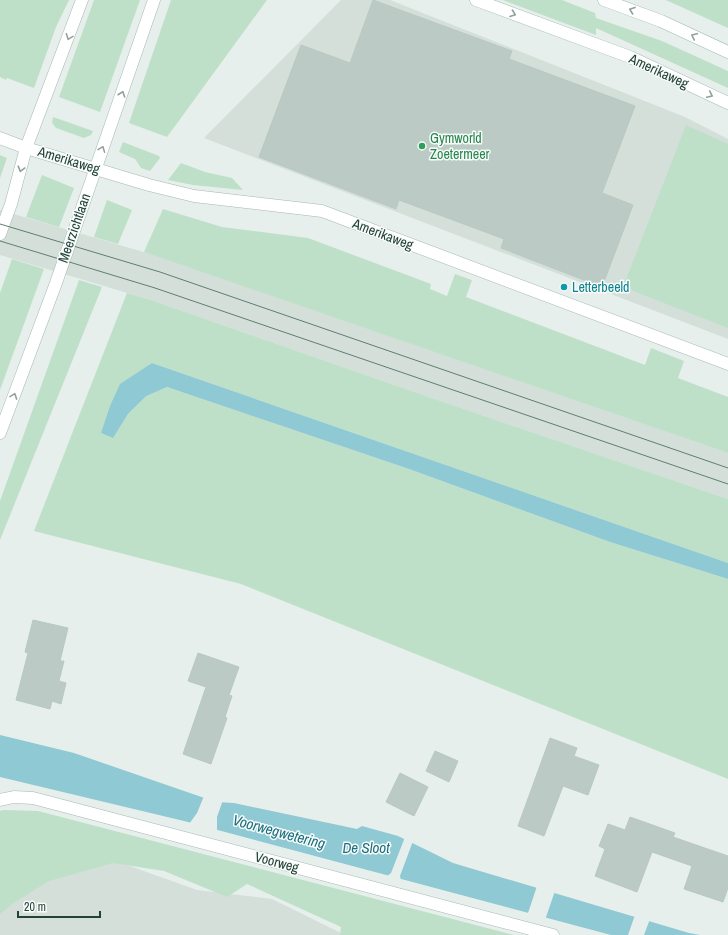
<svg xmlns="http://www.w3.org/2000/svg" width="728" height="935" font-family="'Archivo Narrow',sans-serif">
<style>
.built{fill:#d4dfda}
.green{fill:#bfe0c8}
.water{fill:#8ec9d4}
.pier{fill:#e6efeb}
.building{fill:#bbcac4;stroke:#b8c9c2}
.lines{fill:none;stroke-linecap:round;stroke-linejoin:round}
.minor-casing{stroke:#a8b8b2;stroke-width:13}
.tertiary-casing{stroke:#a8b8b2;stroke-width:13}
.secondary-casing{stroke:#a4bbb3;stroke-width:13}
.minor{stroke:#fff;stroke-width:12}
.tertiary{stroke:#fff;stroke-width:12}
.secondary{stroke:#fff;stroke-width:12}
.tram{stroke:#5f7d75;stroke-width:1}
.oneway{stroke:#92a09c}
.leisure-dot{fill:#2e9e5b;stroke:#f7fbf9;stroke-width:1.5}
.culture-dot{fill:#0f9aa8;stroke:#f7fbf9;stroke-width:1.5}
.labels{text-anchor:middle;stroke-width:3;stroke-linejoin:round;paint-order:stroke}
.street-label{font-size:14px;fill:#24423a;stroke:#f7fbf9}
.leisure-label{font-size:14px;fill:#27864d;stroke:#f7fbf9;text-anchor:start}
.culture-label{font-size:14px;fill:#0d838f;stroke:#f7fbf9;text-anchor:start}
.water-label{font-size:15px;font-style:italic;fill:#1c6f80;stroke:#f7fbf9}
</style>
<rect width="100%" height="100%" fill="#e6efeb"/>
<!-- built -->
<path class="built" d="M341,0H390L685,117L728,139V339L204,138Z
M0,210L164,258L728,453V499L426,396L151,300L0,255Z
M113,860L197,890L272,899L345,935H0V910L43,875Z"/>
<!-- green -->
<path class="green" d="M0,0H69L56,27L34,88L7,78L6,80L0,77Z
M94,0H140L100,112L59,97Z
M171,0H267L167,137L129,123Z
M503,0H562L595,13L596,18L662,41L728,71V88L596,28V35Z
M665,0H728V28L668,1Z
M53,117L93,131L91,135L84,138L56,128L52,123Z
M686,125L728,144V328L633,291L625,282Z
M123,142L159,156L160,158L150,171L141,168L135,159L119,152Z
M0,155L7,158L0,178Z
M181,163L205,172L232,178L243,190L193,185L168,180Z
M42,175L74,188L59,227L26,217Z
M107,200L132,210L118,244L94,237Z
M163,209L222,227L308,238L431,284L430,289L447,296L455,274L472,280L466,297L645,365L651,348L684,361L678,378L728,397V453L144,252Z
M12,259L44,269L0,390V293Z
M79,280L102,287L0,540V501Z
M127,293L151,300L426,396L728,499V563L152,363L101,433L113,437L128,414L146,395L167,387L409,469L610,542L728,579V779L241,584L34,531Z
M3,810L38,811L514,935H340L341,927L247,884L227,897L164,871L113,863L49,881L15,902L0,914V811Z"/>
<!-- water -->
<path class="water" d="M152,363L728,563V579L610,542L409,469L167,387L146,396L128,414L113,438L101,433L110,406L120,384Z
M0,735L74,753L216,802L234,803L357,829L362,826L398,836L453,863L689,933L700,935H611L184,821L0,777Z"/>
<!-- pier -->
<path class="pier" d="M204,796L216,800H223L217,817V832L189,824L197,813Z
M405,837L413,841L400,876L401,881L386,877L391,873Z
M537,886L555,891L545,920L527,916Z
M635,915L650,919L644,935H628Z"/>
<!-- building -->
<path class="building" d="M373,0L512,51L509,59L635,106L602,193L633,205L602,287L501,248L504,239L399,200L396,209L259,157L301,45L350,63Z
M33,620L68,628L60,661H64L59,681L66,683L61,704L52,701L50,709L16,700L28,653L25,652Z
M198,653L239,667L229,695L232,696L225,717L227,718L211,764L183,754L206,687L188,681Z
M550,738L577,748L574,756L599,765L588,795L563,786L544,836L518,826Z
M435,751L458,761L449,782L426,771Z
M400,773L428,787L414,816L386,802Z
M630,817L675,833L673,837L728,856V888L723,902L684,889L692,866L652,852L637,892L595,876L605,849L599,846L608,824L625,830Z"/>
<g class="lines">
<!-- minor casing -->
<g class="minor-casing">
<path id="minor" d="M0,138L26,148L149,185L194,196L322,211L728,364
M0,800L14,797L33,798L553,935"/>
</g>
<!-- tertiary casing -->
<g class="tertiary-casing">
<path id="tertiary" d="M0,234L11,204L26,148L82,0
M0,433L56,283L154,0"/>
</g>
<!-- secondary casing -->
<g class="secondary-casing">
<path id="secondary" d="M476,0L630,57L728,103
M604,0L661,21L728,52"/>
</g>
<!-- minor -->
<use href="#minor" class="minor"/>
<!-- tertiary -->
<use href="#tertiary" class="tertiary"/>
<!-- secondary -->
<use href="#secondary" class="secondary"/>
<!-- tram -->
<path class="tram" d="M0,224L160,272L728,468
M0,241L155,288L728,484"/>
</g>
<!-- one-way arrows -->
<defs><path id="oneway-chevron" d="M-2-3.5L2.5 0L-2 3.5" fill="none" stroke-width="1.6" stroke-linecap="round" stroke-linejoin="round"/></defs>
<g class="oneway">
<use href="#oneway-chevron" transform="translate(632 10) rotate(-160)"/>
<use href="#oneway-chevron" transform="translate(513 14) rotate(20)"/>
<use href="#oneway-chevron" transform="translate(694 36) rotate(-155)"/>
<use href="#oneway-chevron" transform="translate(69 37) rotate(111)"/>
<use href="#oneway-chevron" transform="translate(122 94) rotate(-71)"/>
<use href="#oneway-chevron" transform="translate(710 95) rotate(25)"/>
<use href="#oneway-chevron" transform="translate(102 149) rotate(-69)"/>
<use href="#oneway-chevron" transform="translate(21 169) rotate(105)"/>
<use href="#oneway-chevron" transform="translate(14 396) rotate(-70)"/>
</g>
<!-- markers -->
<circle class="leisure-dot" cx="422" cy="146" r="4"/>
<circle class="culture-dot" cx="564" cy="287" r="4"/>
<g class="labels">
<!-- street labels -->
<g class="street-label">
<text transform="translate(659 71) rotate(25)" y="5">Amerikaweg</text>
<text transform="translate(69 160) rotate(17)" y="5">Amerikaweg</text>
<text transform="translate(74 228) rotate(-71)" y="5">Meerzichtlaan</text>
<text transform="translate(383 234) rotate(21)" y="5">Amerikaweg</text>
<text transform="translate(277 862) rotate(15)" y="5">Voorweg</text>
</g>
<!-- leisure labels -->
<g class="leisure-label">
<text x="430" y="143">Gymworld<tspan x="430" dy="16">Zoetermeer</tspan></text>
</g>
<!-- culture labels -->
<g class="culture-label">
<text x="572" y="292">Letterbeeld</text>
</g>
<!-- water labels -->
<g class="water-label">
<text transform="translate(279 832) rotate(15)" y="5">Voorwegwetering</text>
<text x="366" y="853">De Sloot</text>
</g>
</g>
<!-- scale -->
<path d="M18 911v6h82v-6" fill="none" stroke="#24423a" stroke-width="2"/>
<text x="24" y="911" font-size="12" fill="#24423a" stroke="#f7fbf9" stroke-width="3" paint-order="stroke">20 m</text>
</svg>
